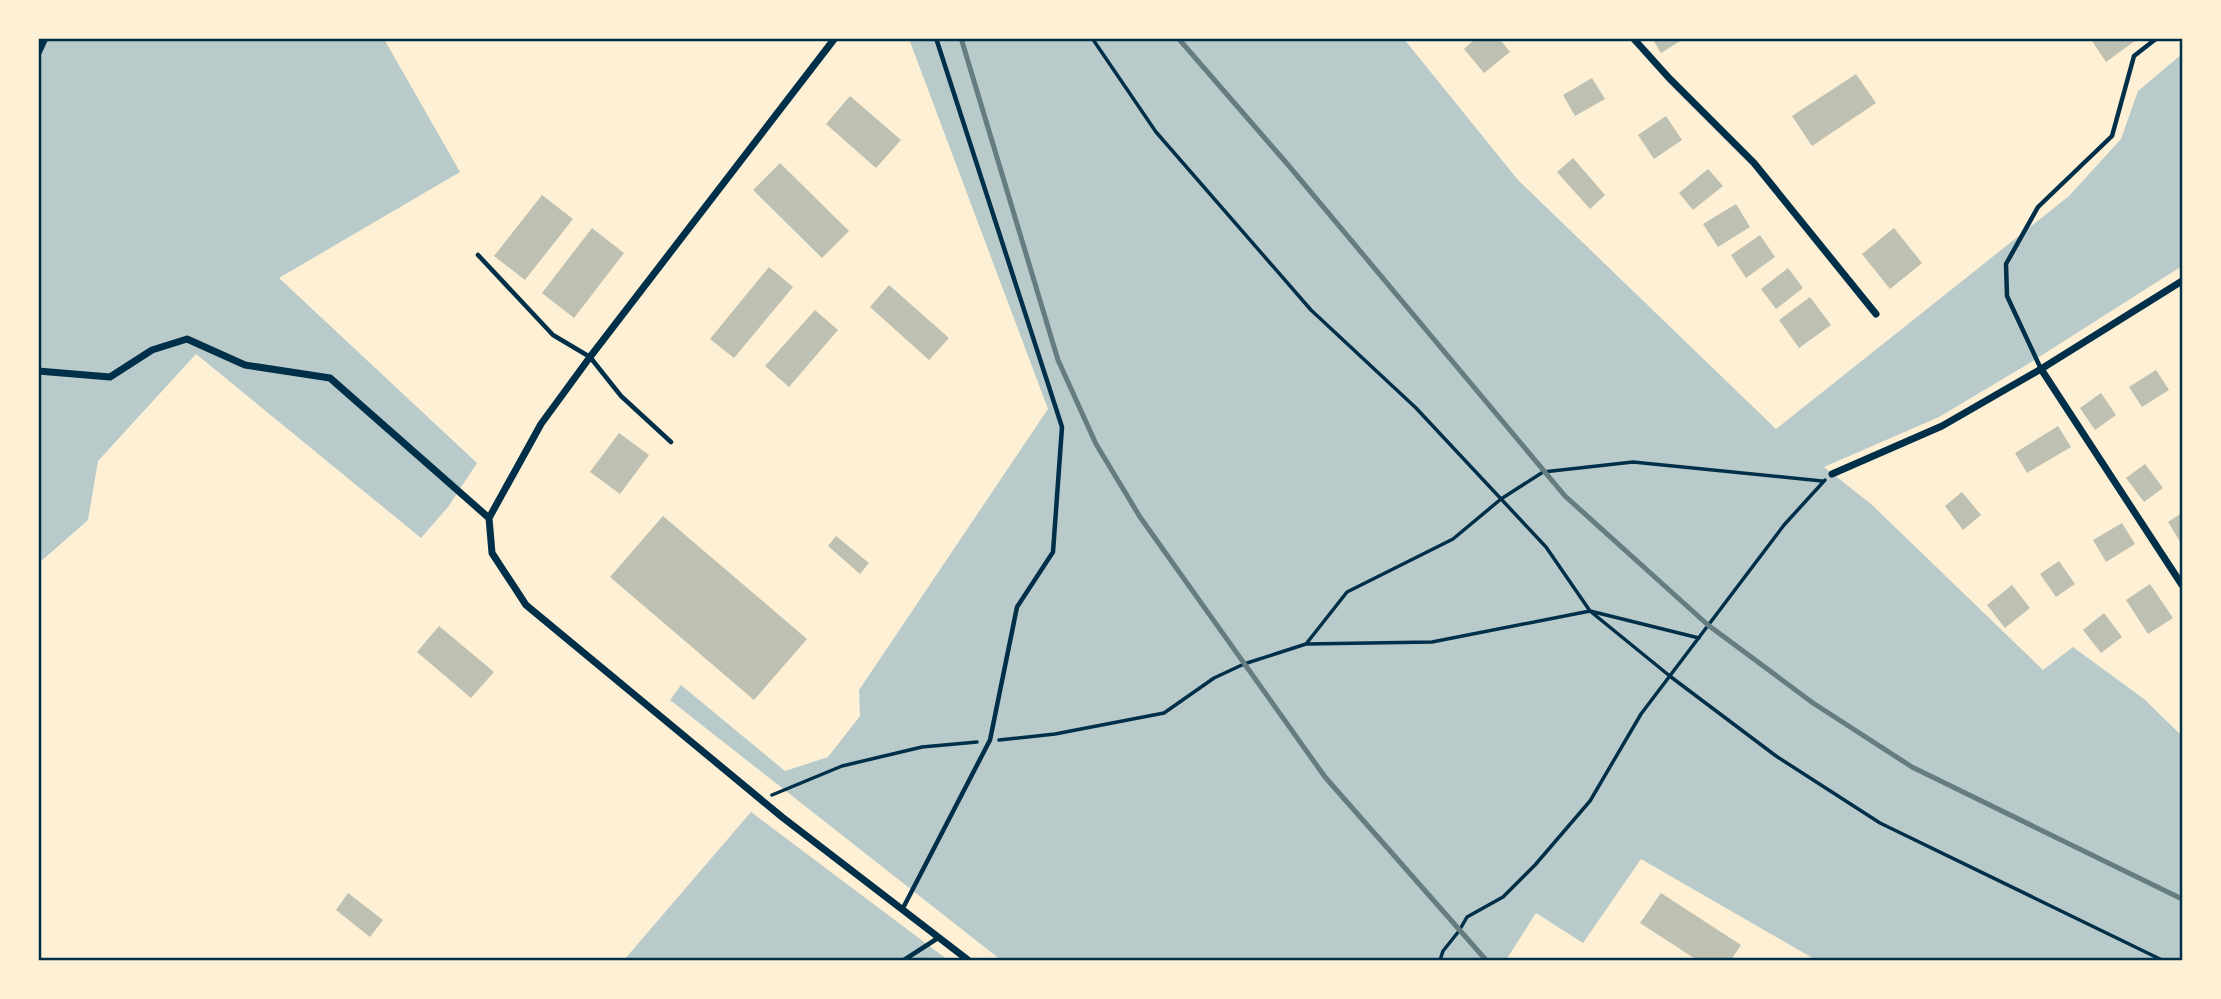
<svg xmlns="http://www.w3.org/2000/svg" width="2221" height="999" font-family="'Open Sans',sans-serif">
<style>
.green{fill:#b9caca}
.building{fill:#bec0b2}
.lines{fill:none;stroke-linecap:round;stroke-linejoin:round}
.path{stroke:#003049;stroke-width:3.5}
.service{stroke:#003049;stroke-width:4.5}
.minor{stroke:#003049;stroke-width:7}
.rail{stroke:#657d81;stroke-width:5}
.neatline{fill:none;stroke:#003049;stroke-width:2.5}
</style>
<rect width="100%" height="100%" fill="#fdf0d5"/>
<!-- green -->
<path class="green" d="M39,39H384L460,172L279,278L477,463L448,507L421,538L196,354L98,461L88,520L39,563Z
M909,39H1404L1518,180L1776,429L2069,196L2121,139L2138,91L2182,54V266L2028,364L1939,417L1824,467L1871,504L2043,670L2073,647L2144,699L2182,736V960H1816L1641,859L1583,943L1536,913L1506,960H1001L670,700L681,685L785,771L828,757L860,716L859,690L1048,409Z
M751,812L948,960H624Z"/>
<!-- building -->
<path class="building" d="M1476,38H1499L1510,52L1484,73L1464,49Z
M1652,38H1685L1661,53Z
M2090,38H2139L2106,62Z
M1856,74L1876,103L1812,146L1792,116Z
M1592,78L1605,99L1575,116L1563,95Z
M850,96L901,140L876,168L826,124Z
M1666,116L1682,140L1654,159L1638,135Z
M1573,158L1605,195L1590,209L1557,172Z
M780,163L849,231L822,258L753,190Z
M1708,169L1723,186L1693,210L1679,193Z
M542,195L573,219L525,280L494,256Z
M1736,204L1750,227L1718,247L1703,224Z
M592,228L624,253L574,318L542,293Z
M1894,228L1922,263L1890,289L1862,254Z
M1760,235L1775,257L1746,278L1731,255Z
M769,267L793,287L734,358L710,339Z
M1788,268L1803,288L1776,309L1761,289Z
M889,285L949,338L929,360L870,307Z
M1810,297L1831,325L1799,348L1779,320Z
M815,310L838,330L789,387L765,366Z
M2156,370L2169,390L2142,407L2129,387Z
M2101,393L2116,415L2095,430L2080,408Z
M2058,426L2071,447L2027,473L2015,453Z
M619,433L649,455L620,494L590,472Z
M2145,464L2163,488L2144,502L2126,478Z
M1962,492L1981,515L1963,530L1945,506Z
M2182,513V545L2168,522Z
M663,516L807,639L754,700L610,577Z
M2122,523L2135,544L2106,562L2093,540Z
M836,536L869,563L860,574L828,546Z
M2059,561L2075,584L2056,597L2040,574Z
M2150,584L2173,618L2148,634L2126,600Z
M2012,585L2030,608L2005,628L1987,605Z
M2104,613L2122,637L2101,653L2083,630Z
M439,626L494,672L471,698L417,652Z
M348,893L383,920L370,937L336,910Z
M1661,893L1741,945L1731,960H1697L1640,923Z"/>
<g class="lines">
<!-- path -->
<path class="path" d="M1092,38L1156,132L1311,310L1416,408L1546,547L1590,611L1671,677L1776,756L1880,823L2162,960
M1306,644L1347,592L1453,539L1501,499L1543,472L1633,462L1822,481
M999,740L1055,734L1164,713L1214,678L1244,664L1306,644L1432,642L1590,611L1699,638
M772,795L842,766L922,747L977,742
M1440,960L1443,951L1459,931L1467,917L1503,897L1535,865L1590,801L1641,714L1784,525L1825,480"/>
<!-- service -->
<path class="service" d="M478,255L553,335L590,357L621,396L671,442
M2041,369L2007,296L2006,264L2038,207L2112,136L2134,56L2157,38
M902,910L990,740L1017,607L1053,552L1062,427L936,38
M904,960L938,938"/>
<!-- minor -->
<path class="minor" d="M835,38L590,357L541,424L489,518L492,553L526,605L782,817L968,960
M1633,38L1669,78L1754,163L1876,314
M38,53L45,38
M2041,369L2182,585
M38,371L110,377L152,350L187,339L245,365L330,378L489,518
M1832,474L1942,426L2041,369L2182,281"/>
<!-- rail -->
<path class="rail" d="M961,38L1058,360L1096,444L1140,517L1325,777L1486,960
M1178,38L1289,166L1565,496L1708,625L1813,703L1912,767L2182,899"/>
</g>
<!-- border -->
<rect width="2221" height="999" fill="none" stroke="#fdf0d5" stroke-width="80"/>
<rect x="40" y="40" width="2141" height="919" class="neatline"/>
</svg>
